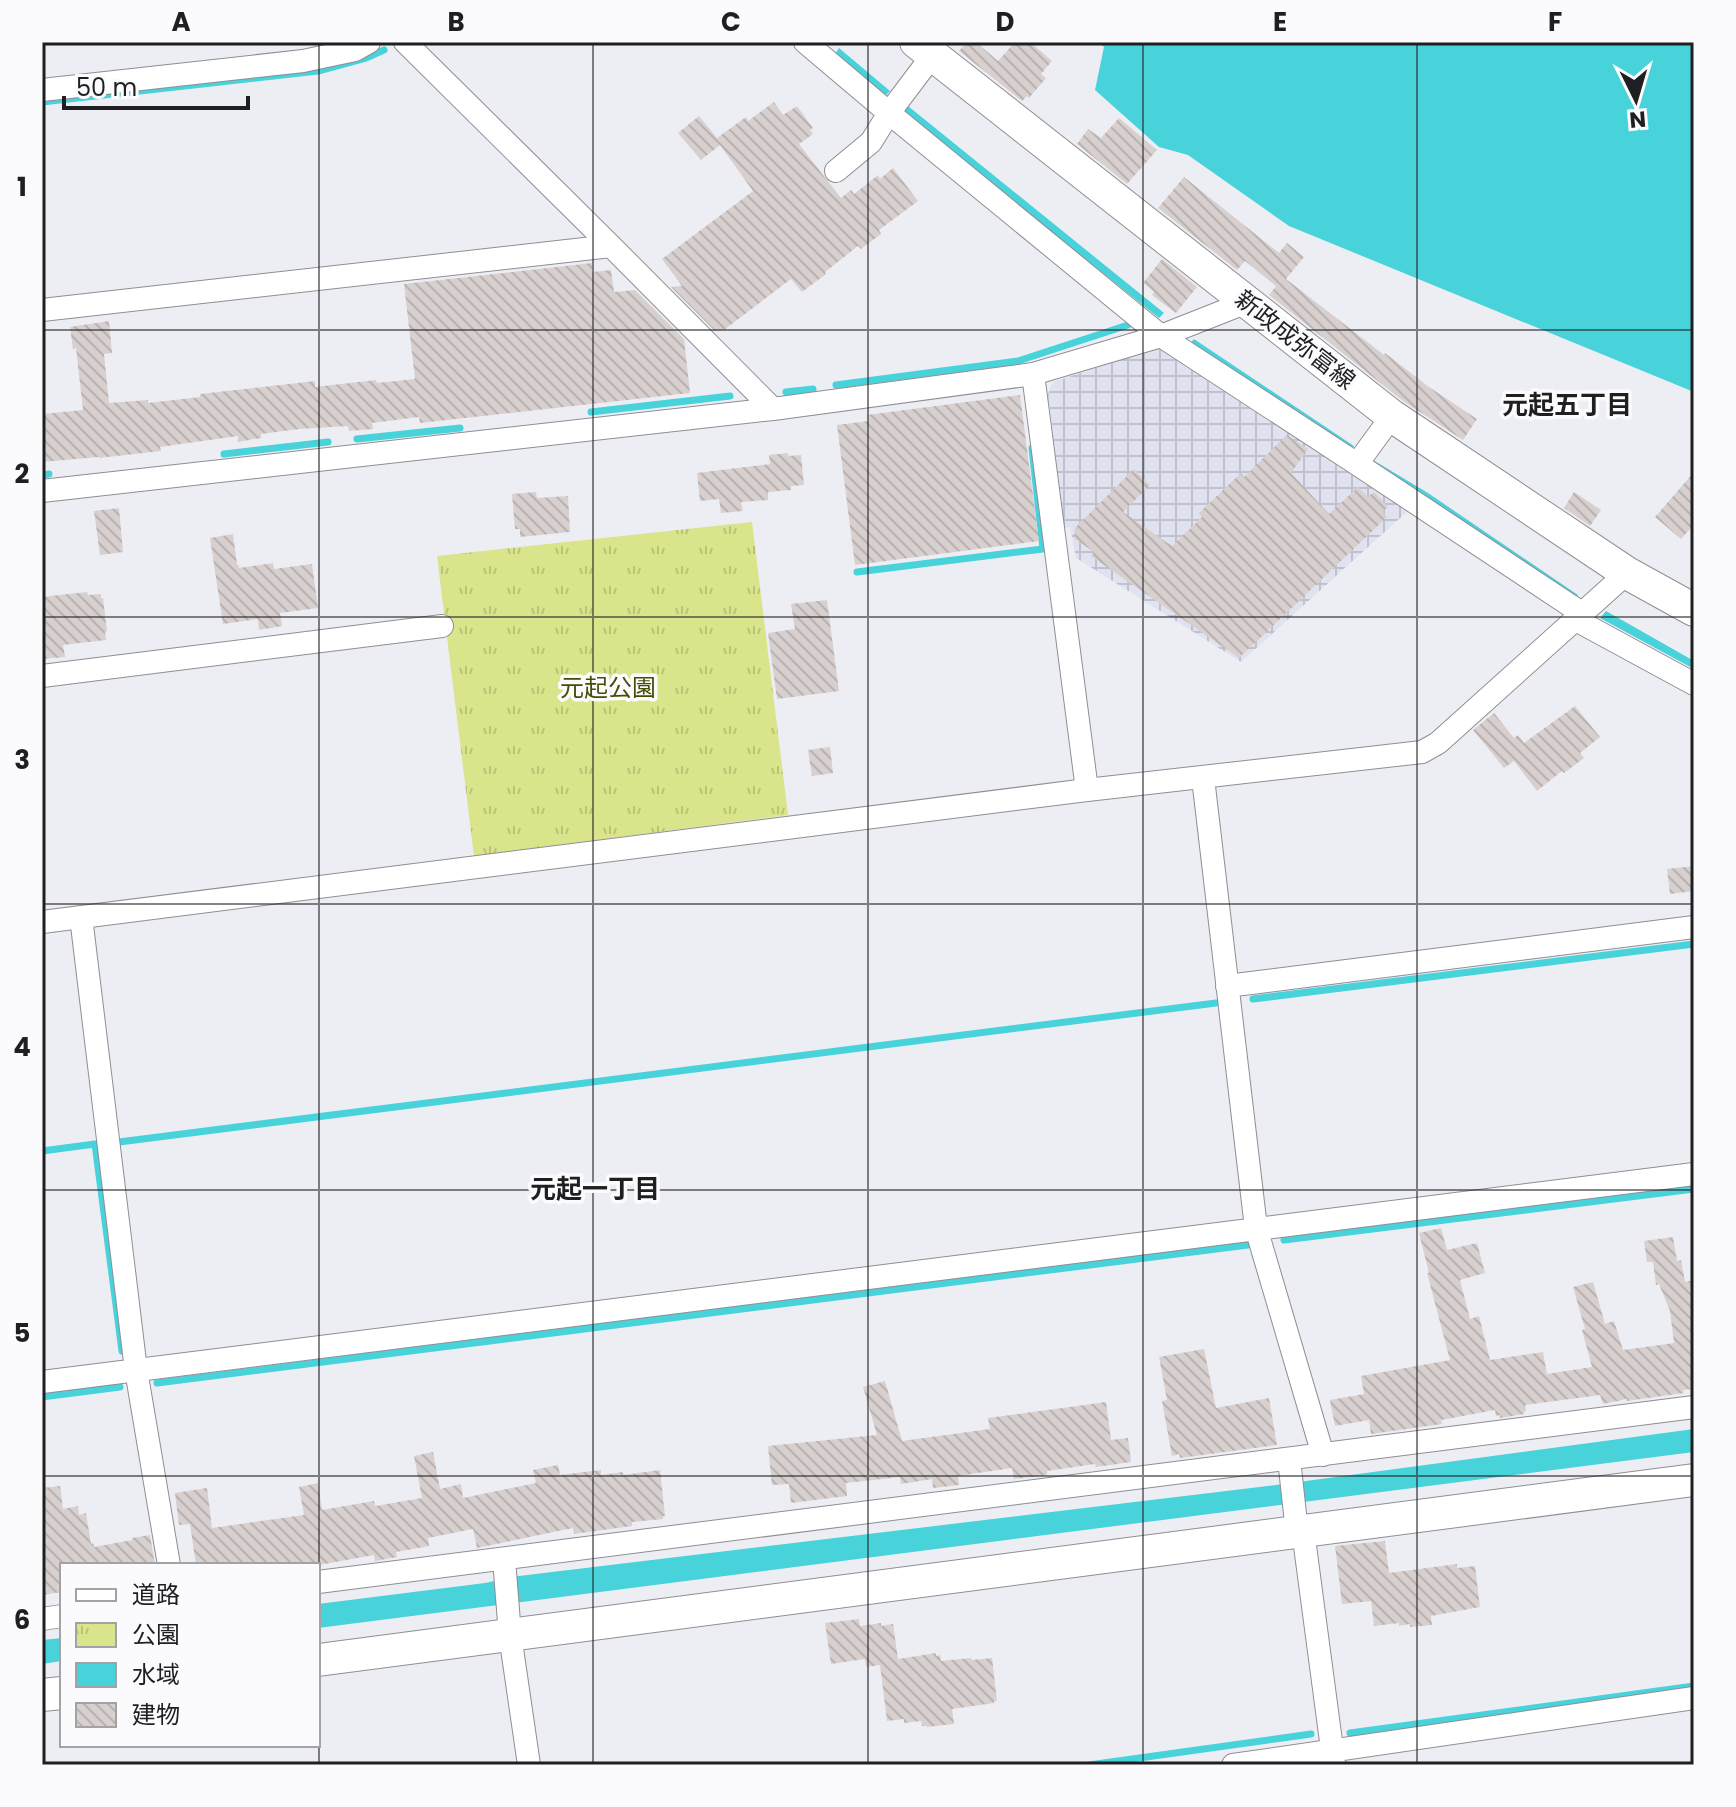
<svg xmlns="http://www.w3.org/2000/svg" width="1736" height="1807" font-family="Poppins,'Noto Sans JP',sans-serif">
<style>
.industrial{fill:url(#industrial-grid)}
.park{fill:url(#park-tufts)}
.water{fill:#48d2d9}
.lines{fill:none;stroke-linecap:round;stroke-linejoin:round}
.stream{stroke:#48d2d9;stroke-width:7}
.building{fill:url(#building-back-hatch)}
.street-casing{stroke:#8e8e94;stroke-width:24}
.secondary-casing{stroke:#8e8e94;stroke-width:34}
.street{stroke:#fff;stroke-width:22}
.secondary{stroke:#fff;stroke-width:32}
.grid{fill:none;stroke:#1f1f21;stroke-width:2;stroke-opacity:0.55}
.labels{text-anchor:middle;stroke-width:7;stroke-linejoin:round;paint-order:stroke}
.street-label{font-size:24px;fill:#1f1f21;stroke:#fbfbfe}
.park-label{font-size:24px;fill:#474c03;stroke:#fbfbfe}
.neighbourhood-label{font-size:26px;font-weight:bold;fill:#1f1f21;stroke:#fbfbfe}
.neatline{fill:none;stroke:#1f1f21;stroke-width:3}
.grid-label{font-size:26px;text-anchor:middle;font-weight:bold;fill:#1f1f21}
</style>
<defs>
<pattern id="industrial-grid" width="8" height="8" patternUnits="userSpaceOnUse" patternTransform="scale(2)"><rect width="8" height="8" fill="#e0e2f0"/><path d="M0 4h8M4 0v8" fill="none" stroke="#c0c1ce"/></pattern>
<pattern id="park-tufts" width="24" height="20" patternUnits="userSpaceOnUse" patternTransform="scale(2)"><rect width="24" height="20" fill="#d9e48b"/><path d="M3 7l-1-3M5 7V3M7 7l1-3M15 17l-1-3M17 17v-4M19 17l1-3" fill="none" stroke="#bac378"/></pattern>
<pattern id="building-back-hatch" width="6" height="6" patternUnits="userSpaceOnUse" patternTransform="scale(2)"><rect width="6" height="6" fill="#d8d0cf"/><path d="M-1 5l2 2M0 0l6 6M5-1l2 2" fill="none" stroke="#b9b2b1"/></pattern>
</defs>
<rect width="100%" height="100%" fill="#edeef4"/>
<!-- industrial -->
<path class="industrial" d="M1165,345L1409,510L1241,662L1076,558L1070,527L1064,528L1048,394L1053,382Z"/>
<!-- park -->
<path class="park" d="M752,522L788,815L474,856L437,556Z"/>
<!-- water -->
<path class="water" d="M1099,42H1694V392L1289,226L1188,155L1159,147L1095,90L1104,47Z
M839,48L890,91L885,96L835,54Z
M908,106L1164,313L1159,318L903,113Z
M1194,339L1354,446L1349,453L1189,345Z
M1373,460L1428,493L1578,595L1576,599L1369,465Z
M1606,611L1694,661V669L1600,618Z
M1694,1429V1452L318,1628V1604L485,1583L519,1576L1276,1485Z
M62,1638V1661L42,1664V1640Z"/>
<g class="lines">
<!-- stream -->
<path class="stream" d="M42,102L318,71L366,58L384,50
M836,385L1018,361L1128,325
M786,392L813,389
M591,412L730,396
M357,439L460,428
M224,454L328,442
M42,475L49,474
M857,572L1043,549L1032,448
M1253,999L1694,944
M119,1142L1216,1003
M42,1151L95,1144L122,1351
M1284,1240L1694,1189
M157,1383L1248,1245
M42,1397L120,1387
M1350,1733L1694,1686
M1089,1765L1311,1734"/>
</g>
<!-- building -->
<path class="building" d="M967,42H976L998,61L1015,42H1030L1052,61L1041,74L1046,78L1029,98L1027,96L1022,101L959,51Z
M774,102L783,115L797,106L813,128L810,130L813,134L799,144L841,198L851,190L854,194L878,175L880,179L893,168L918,201L879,230L881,234L861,249L858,246L825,272L826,274L802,292L791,279L724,330L715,331L671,287L682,286L662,259L753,191L720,145L701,160L678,133L699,116L717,138L746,117L748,121Z
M1119,118L1157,150L1127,184L1077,144L1088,129L1101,138Z
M1184,177L1279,253L1287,243L1304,257L1286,279L1384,355L1385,353L1429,387L1477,419L1463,440L1403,401L1269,295L1276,286L1245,261L1237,270L1158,208Z
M1162,259L1197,287L1176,313L1152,295L1154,292L1143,283Z
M592,263V272L611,270L614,292L635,290L684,339L690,393L420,423L419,417L372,423L373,429L349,431L348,426L299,429L261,434V438L238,442V436L160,447L161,451L99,458V457L42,462V414L83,410L77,357L76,348L73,349L70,327L109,321L112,353L104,354L109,403L148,400V403L200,397V394L315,381V387L376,380L377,383L415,379L404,284Z
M1020,395L1039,541L855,565L837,425L868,421L867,415Z
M1287,435L1308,449L1291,473L1329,514L1358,487L1368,497L1374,492L1388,507L1382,512L1387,517L1239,658L1091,556L1094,552L1074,538L1075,528L1134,469L1150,485L1123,512L1172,546L1202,517L1199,513L1241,473L1244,477Z
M788,453V456L801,455L804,485L791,486V490L768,492V500L741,502L743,511L721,513L719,499L700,501L697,473L770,464L769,455Z
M1694,472V525L1681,539L1655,517Z
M536,492L537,498L568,496L570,532L520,537V529H515L512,494Z
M1574,492L1601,510L1590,526L1564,508Z
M119,508L123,552L100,555L94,511Z
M233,534L237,565H239V568L273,563L274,569L312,564L318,608L280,613L282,626L259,630L258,619L223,624L210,538Z
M87,592L88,595L101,594V598H103L107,631L105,632L106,640L63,645L65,657L42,659V597Z
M827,600L839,691L777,699L768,633L795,629L791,604Z
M1575,706L1600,737L1580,753L1584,758L1564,773L1562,771L1537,791L1514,761L1504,768L1473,730L1494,713L1514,738L1518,735L1524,743Z
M830,747L833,773L812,776L808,750Z
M1694,866V891L1670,894L1667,869Z
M1441,1228L1447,1250L1477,1243L1485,1273L1460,1280L1470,1319L1479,1316L1490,1360L1543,1352L1547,1374L1592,1367L1582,1330L1585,1329L1573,1287L1593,1282L1605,1324L1614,1321L1623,1350L1674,1343L1670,1311L1659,1284L1656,1285L1653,1262H1647L1644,1241L1673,1237L1677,1261L1681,1260L1685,1282L1694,1280V1389L1683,1390L1684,1393L1627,1401V1399L1603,1404L1600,1395L1525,1405L1526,1411L1524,1412V1414L1500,1418V1415L1496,1416L1495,1410L1441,1420L1442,1424L1371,1434L1369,1420L1335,1426L1330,1400L1364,1394L1361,1376L1450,1360L1427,1273H1429L1419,1233Z
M1204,1349L1216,1408L1269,1398L1277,1445L1180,1458L1179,1454L1172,1456L1162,1401L1167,1400L1159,1357Z
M885,1381L902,1441L990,1429L988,1418L1106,1402L1111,1440L1128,1438L1131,1462L1096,1467L1095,1464L1047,1471V1475L1014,1479L1012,1468L958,1476L959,1485L933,1488L932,1479L901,1484L900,1477L846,1483L847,1496L791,1503L789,1484L772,1485L768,1446L877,1435L863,1387Z
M433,1452L440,1489L461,1484L463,1498L536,1483L533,1470L558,1465L560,1475L601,1470V1475L623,1472V1475L660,1470L665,1516H663V1519L632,1522V1526L574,1534L573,1528L477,1548L473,1529L428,1538L429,1546L396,1552L397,1557L375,1561L374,1555L319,1565H196L190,1524L179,1525L175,1493L207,1488L212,1528L304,1515L299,1487L318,1483L322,1510L374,1501L375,1506L422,1498L414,1456Z
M60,1486L63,1509L78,1506L79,1515L86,1513L91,1544L93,1543L94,1547L132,1540V1538L150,1535L155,1565H62V1592L42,1595V1488Z
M1385,1541L1389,1573L1457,1564V1568L1475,1566L1480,1607L1431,1616L1432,1625L1410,1627V1624L1399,1626V1623L1374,1626L1371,1601L1342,1604L1335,1546Z
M859,1619L860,1626L881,1623V1626L893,1624L898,1659L936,1653V1656L940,1655L941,1661L971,1658L972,1660L992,1658L997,1701H994V1703L952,1709L954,1724L927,1727V1726H922L921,1721L904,1723V1719L887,1721L880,1665L866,1667L865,1659L831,1664L825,1623Z"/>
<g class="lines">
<!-- street casing -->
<g class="street-casing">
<path id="street" d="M405,42L611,246L773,409
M805,42L889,113L1161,336L1357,464L1583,614
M42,90L303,61L355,50L369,42
M836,171L871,142L889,113L932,56
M42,310L611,246
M1033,374L1087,790
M1357,464L1392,416
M42,491L773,409L1033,374L1161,336L1247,302
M1576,620L1694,684
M42,676L442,626
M1203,778L1256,1228L1323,1455
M81,917L136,1370L169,1565
M42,922L1087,790L1422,752L1438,743L1627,573
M1227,986L1694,927
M42,1382L1694,1174
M1289,1459L1297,1532
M1303,1531L1334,1764
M504,1559L510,1635L529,1765
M318,1582L1694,1407
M42,1619L62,1616
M1233,1765L1694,1698"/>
</g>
<!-- secondary casing -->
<g class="secondary-casing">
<path id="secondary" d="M916,42L1392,416L1627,573L1694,610
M318,1660L1694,1480
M42,1695L62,1693"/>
</g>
<!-- street -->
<use href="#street" class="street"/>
<!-- secondary -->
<use href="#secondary" class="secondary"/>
</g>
<!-- grid -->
<path class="grid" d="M319,42V1765M593,42V1765M868,42V1765M1143,42V1765M1417,42V1765M42,330H1694M42,617H1694M42,904H1694M42,1190H1694M42,1476H1694"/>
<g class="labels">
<!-- street labels -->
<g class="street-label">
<text transform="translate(1295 340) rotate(38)" y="8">新政成弥富線</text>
</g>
<!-- park labels -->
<g class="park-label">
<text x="608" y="696">元起公園</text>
</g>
<!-- neighbourhood labels -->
<g class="neighbourhood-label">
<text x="1567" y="414">元起五丁目</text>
<text x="595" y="1198">元起一丁目</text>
</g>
</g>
<!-- border -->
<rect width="1736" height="1807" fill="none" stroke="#fbfbfe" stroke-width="88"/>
<!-- legend -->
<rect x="60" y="1563" width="260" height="184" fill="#fbfbfe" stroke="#a3a3a6" stroke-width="2"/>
<rect x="76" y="1589" width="40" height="12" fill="#ffffff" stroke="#a3a3a6" stroke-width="2"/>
<text x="132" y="1603" font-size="24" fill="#1f1f21">道路</text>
<rect x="76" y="1623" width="40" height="24" fill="url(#park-tufts)" stroke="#a3a3a6" stroke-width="2"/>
<text x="132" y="1643" font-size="24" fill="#1f1f21">公園</text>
<rect x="76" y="1663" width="40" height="24" fill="#48d2d9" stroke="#a3a3a6" stroke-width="2"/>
<text x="132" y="1683" font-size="24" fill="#1f1f21">水域</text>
<rect x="76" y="1703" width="40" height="24" fill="url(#building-back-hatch)" stroke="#a3a3a6" stroke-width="2"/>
<text x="132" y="1723" font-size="24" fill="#1f1f21">建物</text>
<!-- north arrow -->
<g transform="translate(1636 100) rotate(175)" stroke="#fbfbfe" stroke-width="6" paint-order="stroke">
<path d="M0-6L14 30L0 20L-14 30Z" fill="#1f1f21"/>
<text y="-12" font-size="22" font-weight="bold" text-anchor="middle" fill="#1f1f21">N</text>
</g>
<!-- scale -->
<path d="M64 96v12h184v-12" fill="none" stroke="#1f1f21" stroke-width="4"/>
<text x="76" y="96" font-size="24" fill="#1f1f21" stroke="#fbfbfe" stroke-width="6" paint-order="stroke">50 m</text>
<rect x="44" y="44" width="1648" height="1719" class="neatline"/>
<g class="grid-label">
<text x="181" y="31">A</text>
<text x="456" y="31">B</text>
<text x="731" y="31">C</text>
<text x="1005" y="31">D</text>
<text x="1280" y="31">E</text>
<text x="1555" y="31">F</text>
<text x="22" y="196">1</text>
<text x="22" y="483">2</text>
<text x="22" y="769">3</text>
<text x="22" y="1056">4</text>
<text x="22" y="1342">5</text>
<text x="22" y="1629">6</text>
</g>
</svg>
